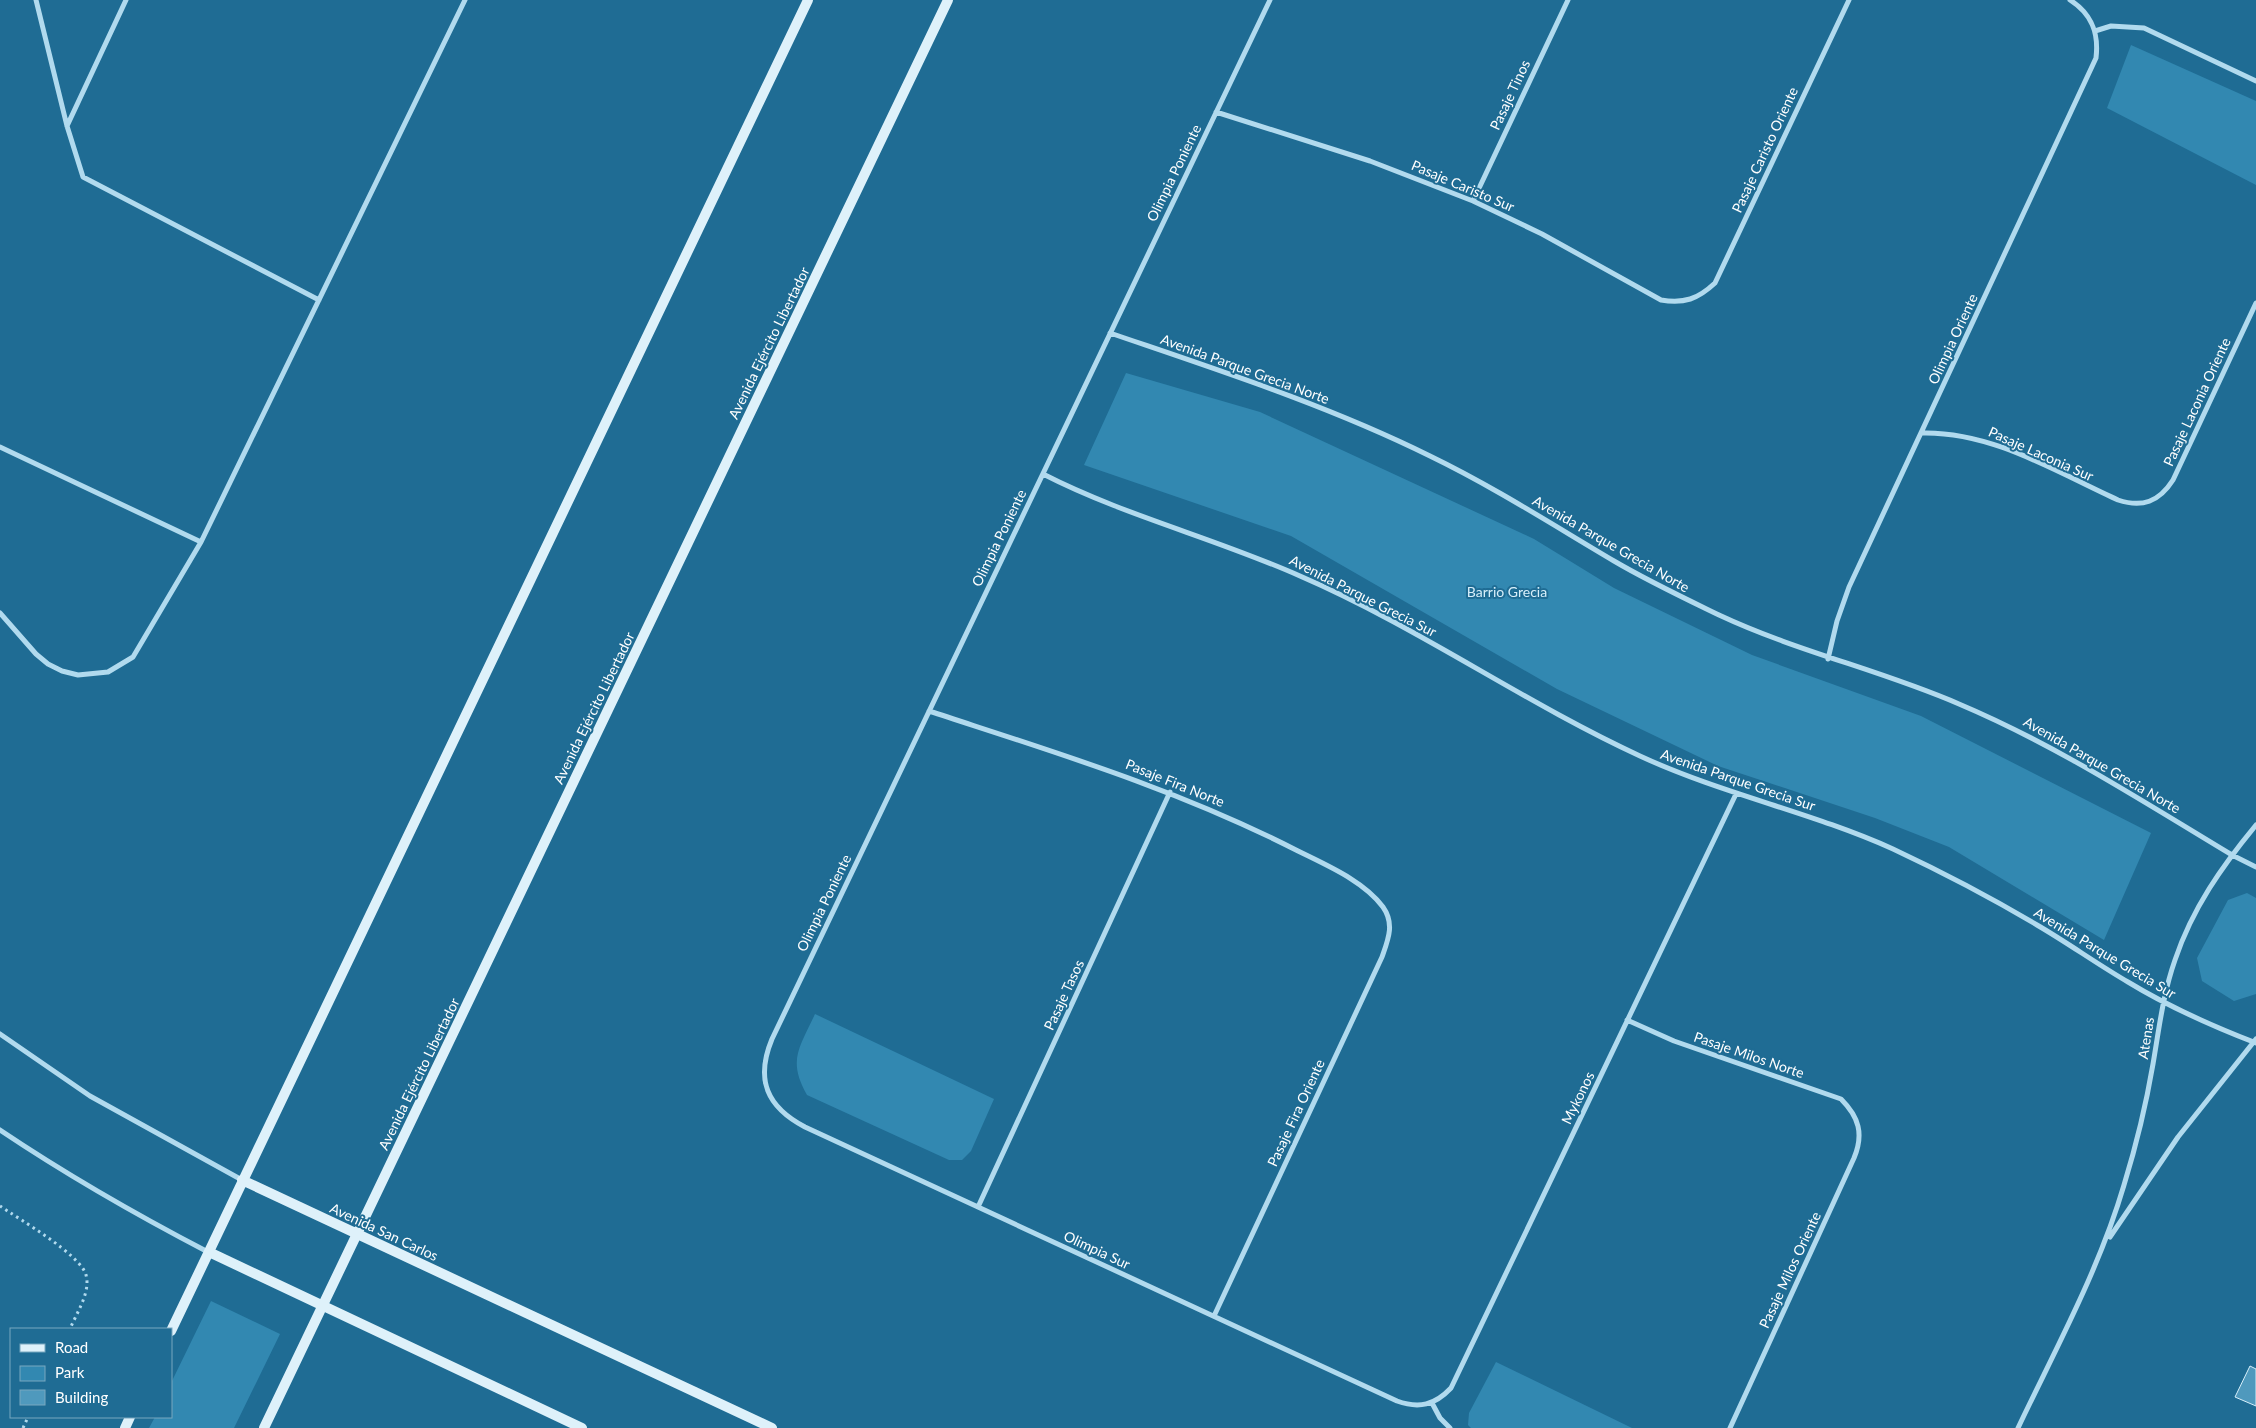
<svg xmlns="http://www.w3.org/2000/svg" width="2256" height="1428" font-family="Lato,sans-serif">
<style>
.green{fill:#3288b1}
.building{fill:#4f99bd;stroke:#d7effa}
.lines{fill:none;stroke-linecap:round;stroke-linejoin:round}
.path{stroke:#b1daee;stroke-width:3;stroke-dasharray:2.5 4;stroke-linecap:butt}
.minor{stroke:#b1daee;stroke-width:5}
.secondary{stroke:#def1fa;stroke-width:10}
.labels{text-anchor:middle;stroke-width:4;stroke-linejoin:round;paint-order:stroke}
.street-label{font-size:14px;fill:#fff;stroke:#1f6c94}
.park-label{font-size:14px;fill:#d7effa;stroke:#1f6c94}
</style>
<rect width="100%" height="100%" fill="#1f6c94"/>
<!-- green -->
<path class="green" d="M2131,45L2256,101V185L2107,108Z
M1126,373L1260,412L1534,539L1614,588L1752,655L1921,716L2151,833L2104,940L1949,847L1875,818L1718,766L1557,689L1291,536L1084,465Z
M2247,893L2256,898V994L2234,1001L2202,981L2197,958L2228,900Z
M815,1014L994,1099L971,1151L962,1160H949L807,1095C787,1060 800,1047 815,1014Z
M211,1301L280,1334L234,1428H149L155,1417H171V1383Z
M1496,1362L1632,1428H1471L1468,1425L1469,1413Z"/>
<!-- building -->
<path class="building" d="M2250,1366L2256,1369V1406L2235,1397Z"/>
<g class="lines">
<!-- path -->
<path class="path" d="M0,1206C19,1219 81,1255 86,1275C91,1292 76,1314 70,1329
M23,1428L28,1417"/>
<!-- minor -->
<path class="minor" d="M36,0L67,126L83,177L319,300
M1270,0L772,1039C755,1080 767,1107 805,1127L1397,1401C1419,1409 1435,1405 1451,1388L1736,794
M2095,31L2111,26L2144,28L2256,81
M1216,112L1370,161L1473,201L1542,234L1661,300C1684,304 1698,299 1715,283L1849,0
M67,126L126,0
M1473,201L1568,0
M1110,333C1218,370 1327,405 1430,456C1494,487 1553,525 1614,561C1648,581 1684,598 1719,615C1798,652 1881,670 1959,704C2056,745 2142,801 2232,855L2256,867
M1921,433C1992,431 2056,472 2118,500C2142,508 2159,502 2173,480L2256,303
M0,447L201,542
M1043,474C1125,516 1215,538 1300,576C1418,627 1523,702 1640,756C1722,794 1811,812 1893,849C1942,872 1990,897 2037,925C2068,943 2097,964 2128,982C2169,1007 2212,1026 2256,1043
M0,613L36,654L48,664L62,671L78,675L108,672L133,657L201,542L465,0
M1828,659L1837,621L1849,587L2096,58C2099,33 2092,14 2070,0
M929,711C1057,753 1177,789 1298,851C1326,865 1364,881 1383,907C1395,924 1388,940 1382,957L1214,1316
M1627,1020L1674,1041L1841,1099C1859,1117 1864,1134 1854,1158L1730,1428
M0,1034L90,1096L242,1180
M0,1130C67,1175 137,1215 208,1252
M978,1207L1170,792
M2110,1237L2178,1137L2256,1039
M1432,1403L1440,1418L1450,1428
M2018,1428C2056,1348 2099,1270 2124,1185C2136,1146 2146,1105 2153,1064C2159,1029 2163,994 2175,960C2192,909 2222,866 2256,825"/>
<!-- secondary -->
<path class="secondary" d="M242,1180L772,1428
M209,1252L582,1428
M171,1331L808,0
M125,1428L130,1417
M264,1428L948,0"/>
</g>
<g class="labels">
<!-- street labels -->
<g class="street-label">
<text transform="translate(1510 95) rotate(-65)" y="5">Pasaje Tinos</text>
<text transform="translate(1765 150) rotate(-65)" y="5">Pasaje Caristo Oriente</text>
<text transform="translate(1174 173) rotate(-64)" y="5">Olimpia Poniente</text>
<text transform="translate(1463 186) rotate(23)" y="5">Pasaje Caristo Sur</text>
<text transform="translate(1953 339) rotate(-65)" y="5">Olimpia Oriente</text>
<text transform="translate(769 343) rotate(-64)" y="5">Avenida Ejército Libertador</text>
<text transform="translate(1245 369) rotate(20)" y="5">Avenida Parque Grecia Norte</text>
<text transform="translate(2197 402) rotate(-65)" y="5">Pasaje Laconia Oriente</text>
<text transform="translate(2041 454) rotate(24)" y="5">Pasaje Laconia Sur</text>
<text transform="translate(999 538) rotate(-64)" y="5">Olimpia Poniente</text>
<text transform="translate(1611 544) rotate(30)" y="5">Avenida Parque Grecia Norte</text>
<text transform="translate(1363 596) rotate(27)" y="5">Avenida Parque Grecia Sur</text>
<text transform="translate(594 708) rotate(-64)" y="5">Avenida Ejército Libertador</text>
<text transform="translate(2102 765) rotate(30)" y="5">Avenida Parque Grecia Norte</text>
<text transform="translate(1738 780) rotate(19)" y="5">Avenida Parque Grecia Sur</text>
<text transform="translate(1175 783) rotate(22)" y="5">Pasaje Fira Norte</text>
<text transform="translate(824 903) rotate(-64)" y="5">Olimpia Poniente</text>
<text transform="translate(2105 953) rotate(31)" y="5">Avenida Parque Grecia Sur</text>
<text transform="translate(1064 995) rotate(-65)" y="5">Pasaje Tasos</text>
<text transform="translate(2146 1038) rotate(-81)" y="5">Atenas</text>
<text transform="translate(1749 1055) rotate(19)" y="5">Pasaje Milos Norte</text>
<text transform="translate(419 1074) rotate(-64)" y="5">Avenida Ejército Libertador</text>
<text transform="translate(1578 1098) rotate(-64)" y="5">Mykonos</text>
<text transform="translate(1296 1113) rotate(-65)" y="5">Pasaje Fira Oriente</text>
<text transform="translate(384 1232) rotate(25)" y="5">Avenida San Carlos</text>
<text transform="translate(1097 1250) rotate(25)" y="5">Olimpia Sur</text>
<text transform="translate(1790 1270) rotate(-65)" y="5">Pasaje Milos Oriente</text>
</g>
<!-- park labels -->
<g class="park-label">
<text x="1507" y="597">Barrio Grecia</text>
</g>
</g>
<!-- legend -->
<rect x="10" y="1328" width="162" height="90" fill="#1f6c94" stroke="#79a7bf"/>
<rect x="20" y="1344" width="25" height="8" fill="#def1fa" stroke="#79a7bf"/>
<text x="55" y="1353" font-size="15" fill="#ffffff">Road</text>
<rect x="20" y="1366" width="25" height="15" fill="#3288b1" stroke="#79a7bf"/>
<text x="55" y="1378" font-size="15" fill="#ffffff">Park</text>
<rect x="20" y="1390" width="25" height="15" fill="#4f99bd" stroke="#79a7bf"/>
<text x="55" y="1403" font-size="15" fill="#ffffff">Building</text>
</svg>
